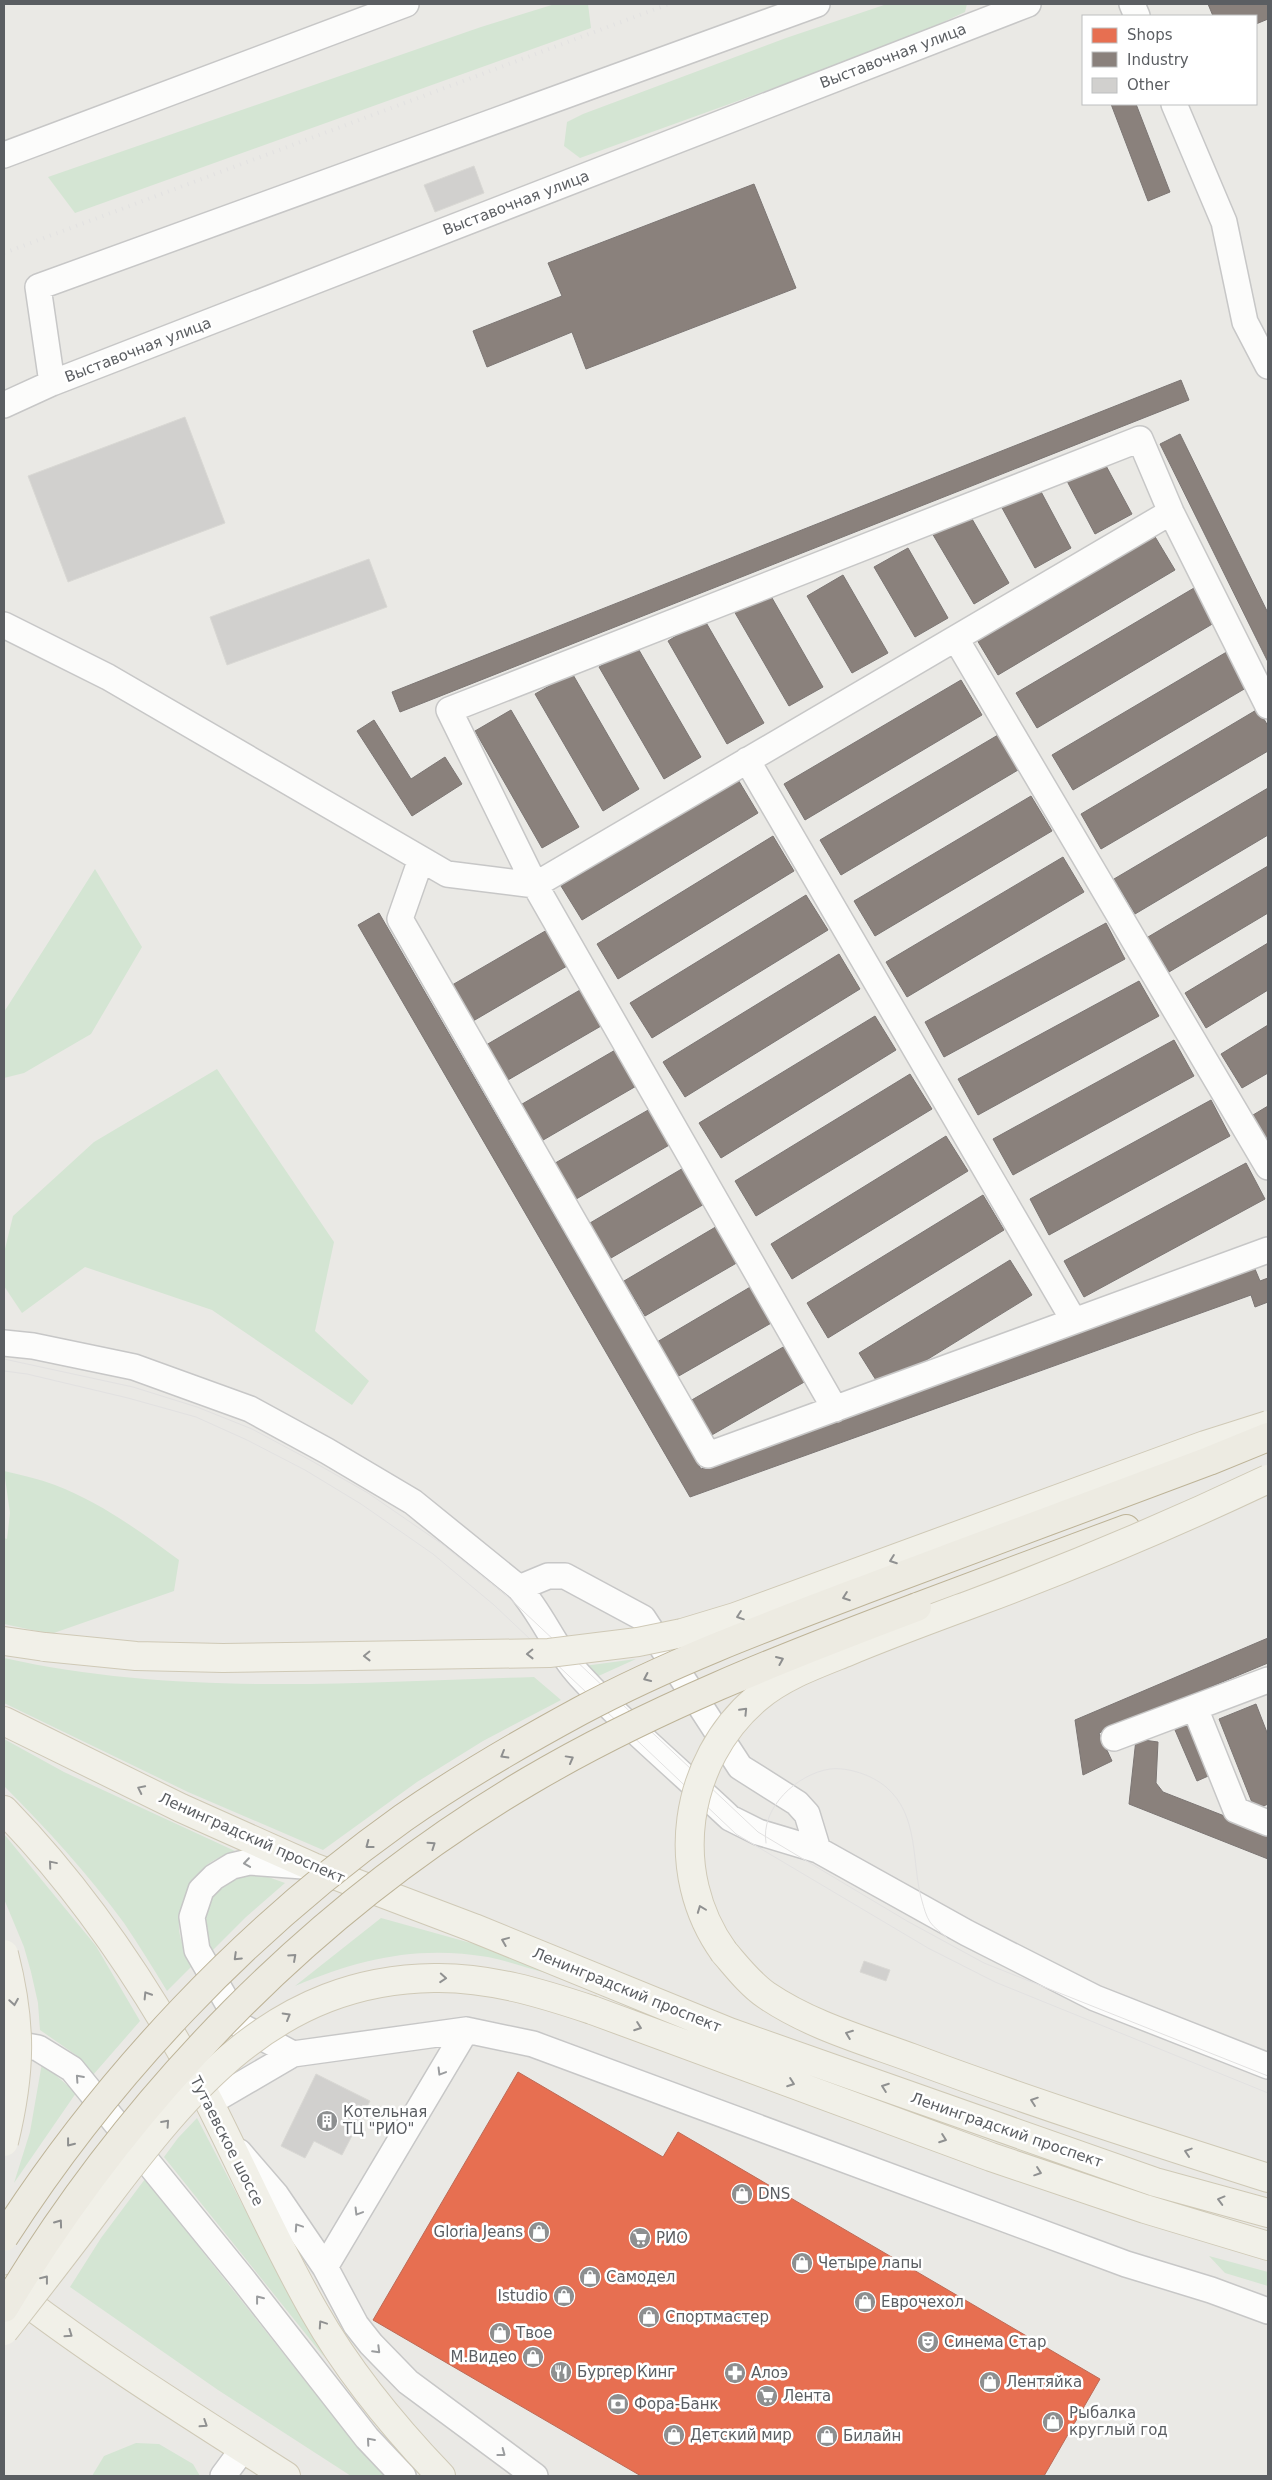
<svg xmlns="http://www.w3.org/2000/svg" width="1272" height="2480" font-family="'DejaVu Sans',sans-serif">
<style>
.green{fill:#d4e5d3}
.shops{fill:#e76f51;stroke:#bd6a56}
.industry{fill:#8a817c;stroke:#7c7674}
.building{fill:#d1d0ce;stroke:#d9d8d4}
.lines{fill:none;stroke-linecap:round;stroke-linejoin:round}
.minor-casing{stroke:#c7c7c7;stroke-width:28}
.major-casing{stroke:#cfc9b6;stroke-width:30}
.highway-casing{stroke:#bdb397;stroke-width:30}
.minor{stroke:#fcfcfb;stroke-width:25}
.major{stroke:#f1f0e8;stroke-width:28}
.highway{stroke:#edebe2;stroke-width:28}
.tram{stroke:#e2e1e1;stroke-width:1}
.rail{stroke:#e2e1e1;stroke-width:4;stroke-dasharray:1 6;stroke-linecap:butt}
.major-bridge-casing{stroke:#cfc9b6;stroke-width:30;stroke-linecap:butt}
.highway-bridge-casing{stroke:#bdb397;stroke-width:30;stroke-linecap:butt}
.major-bridge{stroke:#f1f0e8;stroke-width:28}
.highway-bridge{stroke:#edebe2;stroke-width:28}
.oneway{stroke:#909191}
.oneway2{stroke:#8e8f8f}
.oneway3{stroke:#9b9d9f}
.labels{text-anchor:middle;stroke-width:5;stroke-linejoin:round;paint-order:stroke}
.street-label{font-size:15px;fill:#5b5e62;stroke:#fff}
.poi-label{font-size:15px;fill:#5b5e62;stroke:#fff;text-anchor:start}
</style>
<rect width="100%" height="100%" fill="#eae9e5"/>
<!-- green -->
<path class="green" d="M555,4H588L591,28L75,213L48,177L481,27Z
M887,4H967L965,12L896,44L580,158L564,146L567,122L583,114L786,38Z
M95,869L142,947L91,1034L24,1073L4,1078V1012Z
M217,1069L334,1242L315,1331L369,1381L352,1405L212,1310L85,1267L22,1313L4,1286V1253L13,1216L94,1142Z
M4,1471C21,1475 39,1479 55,1485C100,1502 141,1532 179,1560L174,1591L51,1634L4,1624V1538L7,1539L10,1513Z
M4,1658C178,1697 357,1682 534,1677L561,1700L483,1741L417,1782L323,1850L188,1792L4,1703Z
M636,1659L583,1683L569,1668Z
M4,1739L64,1772L235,1851C226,1855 212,1859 205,1867C189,1881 178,1908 179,1929C180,1942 187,1954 193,1965L167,1991C153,1968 139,1945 124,1923C88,1874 47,1829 4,1786Z
M4,1834L96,1946L140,2021L93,2075L76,2055L40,2030L38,2003L31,1972L24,1947L4,1899Z
M257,1873L285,1883L246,1917L212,1951C195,1933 207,1894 227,1881C235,1876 248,1875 257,1873Z
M381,1918L478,1945L547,1973C527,1968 508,1961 488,1957C417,1945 359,1959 295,1986Z
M42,2063L76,2093L14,2183L30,2132Z
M197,2118L277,2271L325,2358L164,2157L178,2138Z
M145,2179L355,2444L385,2476H351L218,2390L70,2287L101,2238Z
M1209,2256L1268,2272V2286L1225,2273Z
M136,2443L159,2444L193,2464L200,2476H92L104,2456Z"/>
<!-- shops -->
<path class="shops" d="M518,2072L663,2157L678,2132L1100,2379L1044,2476H641L373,2320Z"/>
<!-- industry -->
<path class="industry" d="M1208,4H1268V19L1256,24V16H1213Z
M1111,104H1136L1170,192L1148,201Z
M754,184L796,288L586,369L572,332L487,367L473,331L562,296L548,263Z
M1181,380L1189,400L400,712L392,692Z
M1180,434L1268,613V662L1160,444Z
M1104,462L1132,514L1095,534L1067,481Z
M1038,486L1071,548L1035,568L1001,506Z
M968,512L1009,583L974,604L932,533Z
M1154,535L1175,570L998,675L977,640Z
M908,548L948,618L915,637L874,567Z
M843,575L888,653L852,673L807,596Z
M1194,588L1214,623L1037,728L1016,693Z
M768,591L823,687L789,706L734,611Z
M704,619L764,723L727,744L668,641Z
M636,645L701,757L664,779L599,667Z
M1230,650L1251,685L1073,790L1052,755Z
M572,673L639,789L603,811L535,694Z
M961,680L982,715L805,820L784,784Z
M1258,709L1268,726V751L1101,849L1081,814Z
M511,710L579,827L542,848L475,731Z
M374,720L411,779L445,757L462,784L412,816L357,731Z
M998,735L1018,770L841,875L820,840Z
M737,778L758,813L582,920L561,886Z
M1268,788V835L1135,914L1114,879Z
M1031,796L1052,831L875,936L854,901Z
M773,836L794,871L618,979L597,944Z
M1063,857L1084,892L907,997L886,962Z
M1268,866V913L1169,972L1148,937Z
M806,895L828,930L652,1038L630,1003Z
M379,913L701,1469L1255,1269L1260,1281L1268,1278V1302L1255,1307L1251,1295L690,1497L358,925Z
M1106,923L1125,959L944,1057L925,1022Z
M547,930L567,966L468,1024L447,988Z
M1268,943V990L1206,1028L1185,993Z
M839,954L860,989L685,1097L663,1062Z
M1139,981L1159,1016L978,1115L958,1079Z
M580,990L601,1026L501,1084L481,1048Z
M875,1016L896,1050L721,1158L699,1123Z
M1268,1025V1073L1242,1088L1221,1054Z
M1174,1040L1194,1076L1013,1175L993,1139Z
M617,1049L638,1085L538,1143L517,1107Z
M910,1074L932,1109L756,1216L735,1181Z
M1211,1100L1230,1136L1049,1235L1030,1199Z
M1268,1106V1152L1248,1118Z
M650,1109L671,1144L571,1202L550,1166Z
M946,1136L968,1171L792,1279L771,1244Z
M1246,1163L1265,1199L1084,1297L1064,1261Z
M685,1167L706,1203L611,1258L590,1223Z
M983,1195L1004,1230L828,1338L807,1303Z
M719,1225L740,1261L645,1316L624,1281Z
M1010,1260L1032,1295L881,1388L859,1353Z
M752,1286L773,1322L677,1377L657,1342Z
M785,1346L806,1381L710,1436L690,1401Z
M1268,1638V1663L1099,1733L1112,1761L1083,1775L1075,1720Z
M1256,1704L1268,1735V1804L1255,1810L1219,1719Z
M1194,1722L1215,1773L1197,1781L1175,1730Z
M1136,1739L1158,1742L1156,1783L1163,1792L1268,1833V1859L1129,1804Z"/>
<!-- building -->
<path class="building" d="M474,166L484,193L435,212L424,185Z
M185,417L225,523L68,582L28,476Z
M369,559L387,607L227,665L210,617Z
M864,1961L890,1970L886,1981L860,1972Z
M316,2074L370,2101L342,2155L314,2141L305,2158L281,2146Z"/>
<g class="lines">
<!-- minor casing -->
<g class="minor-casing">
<path id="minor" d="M1132,4L1137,16
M1174,104L1224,222L1245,322L1268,366
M4,155L406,4
M52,383L38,287L817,4
M4,405L52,383L1028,4
M4,625L108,677L447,874L535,885L1171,512
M956,639L1268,1167
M747,760L1074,1321
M421,859L400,919L708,1455L1268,1250
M4,1343L33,1346L134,1367L250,1409L327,1451L413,1502L519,1588L548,1576H565L643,1618L740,1767L797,1803L807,1814L818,1850L967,1933L1095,1998L1268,2066
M835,1409L535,885L449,710L1140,439L1171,512L1268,706
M519,1588C543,1615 555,1649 580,1676C626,1726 680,1771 730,1818L758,1832L818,1850
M1195,1708L1236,1810L1268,1823
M1114,1738L1268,1680
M466,2030L325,2267L356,2325L371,2344L408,2382L535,2476
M4,2042L38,2048L72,2069L242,2278L367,2438L403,2476
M293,2054L241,2026L197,1950L192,1917L201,1890L214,1877L232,1866L249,1862L303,1866
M209,2103L293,2054L466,2030L533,2044L1126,2264L1211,2290L1268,2311
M239,2152L276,2195L325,2267
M223,2476L243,2449"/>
</g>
<!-- major casing -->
<g class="major-casing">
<path id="major" d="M4,1641L45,1647
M4,1721L181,1808L313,1867L474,1928L729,2032L1155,2182L1268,2213
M4,1810C87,1895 154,1997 209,2102C244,2171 275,2243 314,2311C348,2371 393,2426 441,2476
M724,1952C737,1967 750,1984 766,1995C810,2025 863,2040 912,2058C1030,2102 1149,2140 1268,2178
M592,2010L991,2157L1145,2209L1268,2246
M9,2289C97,2357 192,2416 286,2476"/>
</g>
<!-- highway casing -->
<g class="highway-casing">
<path id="highway" d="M917,1607L1126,1529"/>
</g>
<!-- minor -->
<use href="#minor" class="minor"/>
<!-- major -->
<use href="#major" class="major"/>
<!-- highway -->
<use href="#highway" class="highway"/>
<!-- tram -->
<path class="tram" d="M4,1359L133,1387L197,1407L252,1429L310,1460L368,1493L442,1544L506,1595L758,1832L907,1921L984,1963L1268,2076
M4,1371L27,1374L128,1398L196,1417L247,1440L305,1470L361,1504L433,1554L494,1605L736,1834L928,1948L995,1982L1268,2093
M766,1843C760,1808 797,1774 830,1769C848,1767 872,1775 886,1787C920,1816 911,1863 922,1901C924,1908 926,1916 930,1922C934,1928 942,1933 947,1938"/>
<!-- rail -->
<path class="rail" d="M4,253L669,4"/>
<!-- major-bridge casing -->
<g class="major-bridge-casing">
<path id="major-bridge" d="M45,1647L136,1656L223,1658L549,1653L638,1642L682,1633L735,1617L1205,1445L1268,1425
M724,1952C667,1873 683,1761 757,1698C783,1676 817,1664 847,1652C890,1634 934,1618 977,1602C1076,1565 1173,1524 1268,1479
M4,1954C22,2024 21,2072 4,2142
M4,2331C36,2290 69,2248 100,2206C188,2089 275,1980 434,1978C489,1977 541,1993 592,2010"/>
</g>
<!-- highway-bridge casing -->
<g class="highway-bridge-casing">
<path id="highway-bridge" d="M4,2237C108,2075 246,1930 403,1818C459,1779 519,1744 580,1711C677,1659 782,1621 885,1582C993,1542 1101,1501 1209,1461L1268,1437
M4,2308C132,2094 314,1908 529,1781C651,1709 784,1657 917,1607"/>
</g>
<!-- major-bridge -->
<use href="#major-bridge" class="major-bridge"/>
<!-- highway-bridge -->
<use href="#highway-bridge" class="highway-bridge"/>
</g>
<!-- one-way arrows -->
<defs><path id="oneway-chevron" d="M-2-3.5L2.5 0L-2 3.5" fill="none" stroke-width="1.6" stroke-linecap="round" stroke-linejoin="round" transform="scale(1.25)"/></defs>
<g class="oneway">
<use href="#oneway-chevron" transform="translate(893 1560) rotate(160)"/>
<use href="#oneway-chevron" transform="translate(740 1616) rotate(161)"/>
<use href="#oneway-chevron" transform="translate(530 1654) rotate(179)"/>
<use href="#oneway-chevron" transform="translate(367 1656) rotate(179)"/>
<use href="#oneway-chevron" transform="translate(744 1711) rotate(-46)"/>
<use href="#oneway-chevron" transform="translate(141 1789) rotate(-154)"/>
<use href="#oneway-chevron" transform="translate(52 1864) rotate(-130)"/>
<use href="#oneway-chevron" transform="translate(701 1909) rotate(-111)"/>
<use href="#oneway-chevron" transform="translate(505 1941) rotate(-158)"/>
<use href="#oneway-chevron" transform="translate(443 1978) rotate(4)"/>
<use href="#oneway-chevron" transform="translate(147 1995) rotate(-122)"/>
<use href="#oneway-chevron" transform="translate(14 2002) rotate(81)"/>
<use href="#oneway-chevron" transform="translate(287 2016) rotate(-30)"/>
<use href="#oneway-chevron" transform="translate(638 2027) rotate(20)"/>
<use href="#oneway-chevron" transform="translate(849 2034) rotate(-159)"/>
<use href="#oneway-chevron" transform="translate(791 2083) rotate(20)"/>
<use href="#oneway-chevron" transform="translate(885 2087) rotate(-160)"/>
<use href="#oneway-chevron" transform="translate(1034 2101) rotate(-161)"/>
<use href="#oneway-chevron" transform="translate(166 2123) rotate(-48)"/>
<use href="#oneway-chevron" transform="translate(943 2139) rotate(20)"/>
<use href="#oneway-chevron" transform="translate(1188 2152) rotate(-162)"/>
<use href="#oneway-chevron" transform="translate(1038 2172) rotate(19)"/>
<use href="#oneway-chevron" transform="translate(1221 2200) rotate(-165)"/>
<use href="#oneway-chevron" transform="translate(45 2279) rotate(-52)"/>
<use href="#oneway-chevron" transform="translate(322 2324) rotate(-124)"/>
<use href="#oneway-chevron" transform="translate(69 2334) rotate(35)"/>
<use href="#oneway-chevron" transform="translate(204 2424) rotate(33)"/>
</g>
<g class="oneway2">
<use href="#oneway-chevron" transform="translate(846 1597) rotate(160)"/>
<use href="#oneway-chevron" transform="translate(780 1660) rotate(-23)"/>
<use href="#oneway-chevron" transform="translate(647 1678) rotate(155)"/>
<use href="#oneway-chevron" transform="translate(504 1755) rotate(150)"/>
<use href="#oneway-chevron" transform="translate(570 1759) rotate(-29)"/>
<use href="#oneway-chevron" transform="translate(369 1845) rotate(143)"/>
<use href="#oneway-chevron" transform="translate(432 1845) rotate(-34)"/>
<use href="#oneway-chevron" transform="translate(237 1957) rotate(136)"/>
<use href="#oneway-chevron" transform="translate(293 1957) rotate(-42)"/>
<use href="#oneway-chevron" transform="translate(70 2143) rotate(128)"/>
<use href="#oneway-chevron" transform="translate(59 2223) rotate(-54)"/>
</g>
<g class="oneway3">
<use href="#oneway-chevron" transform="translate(247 1863) rotate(172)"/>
<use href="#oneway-chevron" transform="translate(441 2072) rotate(121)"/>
<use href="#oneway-chevron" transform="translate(79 2078) rotate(-132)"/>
<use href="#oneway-chevron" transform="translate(358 2212) rotate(121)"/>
<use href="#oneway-chevron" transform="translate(298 2227) rotate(-124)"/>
<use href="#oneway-chevron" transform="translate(259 2299) rotate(-128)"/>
<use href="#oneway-chevron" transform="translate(377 2350) rotate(45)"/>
<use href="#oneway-chevron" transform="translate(370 2441) rotate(-131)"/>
<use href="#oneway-chevron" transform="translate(502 2453) rotate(37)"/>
</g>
<!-- icons -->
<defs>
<g id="building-disc" transform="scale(1.125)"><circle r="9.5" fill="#8d8f90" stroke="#fff"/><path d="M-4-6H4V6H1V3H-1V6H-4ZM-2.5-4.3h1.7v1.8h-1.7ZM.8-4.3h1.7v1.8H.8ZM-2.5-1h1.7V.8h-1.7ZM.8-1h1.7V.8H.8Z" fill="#fff"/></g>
<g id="shop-disc" transform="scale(1.125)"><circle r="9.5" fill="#8d8f90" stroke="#fff"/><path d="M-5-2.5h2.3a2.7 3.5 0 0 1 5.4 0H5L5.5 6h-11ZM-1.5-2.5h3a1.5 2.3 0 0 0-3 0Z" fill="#fff"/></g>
<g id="supermarket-disc" transform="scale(1.125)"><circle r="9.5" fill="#8d8f90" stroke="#fff"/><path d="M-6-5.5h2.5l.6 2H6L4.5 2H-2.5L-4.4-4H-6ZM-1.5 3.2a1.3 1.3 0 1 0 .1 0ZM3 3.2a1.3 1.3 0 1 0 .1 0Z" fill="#fff"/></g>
<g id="theatre-disc" transform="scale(1.125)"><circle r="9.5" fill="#8d8f90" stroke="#fff"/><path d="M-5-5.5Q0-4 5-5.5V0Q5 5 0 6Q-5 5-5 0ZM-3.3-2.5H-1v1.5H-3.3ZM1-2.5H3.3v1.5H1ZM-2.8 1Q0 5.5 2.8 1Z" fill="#fff"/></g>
<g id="restaurant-disc" transform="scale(1.125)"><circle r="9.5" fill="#8d8f90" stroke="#fff"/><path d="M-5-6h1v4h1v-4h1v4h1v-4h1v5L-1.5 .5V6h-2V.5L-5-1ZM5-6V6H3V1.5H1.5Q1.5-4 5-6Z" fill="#fff"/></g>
<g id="pharmacy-disc" transform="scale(1.125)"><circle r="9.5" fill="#8d8f90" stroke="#fff"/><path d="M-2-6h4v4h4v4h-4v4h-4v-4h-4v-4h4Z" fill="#fff"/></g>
<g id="bank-disc" transform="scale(1.125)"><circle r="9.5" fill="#8d8f90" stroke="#fff"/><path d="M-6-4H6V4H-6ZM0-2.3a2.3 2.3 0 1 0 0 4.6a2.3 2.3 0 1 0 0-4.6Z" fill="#fff"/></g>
</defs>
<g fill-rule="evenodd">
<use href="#building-disc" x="327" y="2121"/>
<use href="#shop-disc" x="742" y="2194"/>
<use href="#shop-disc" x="539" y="2232"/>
<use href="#supermarket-disc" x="640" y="2238"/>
<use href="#shop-disc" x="802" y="2263"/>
<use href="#shop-disc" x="590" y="2277"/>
<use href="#shop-disc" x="564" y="2296"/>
<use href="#shop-disc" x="865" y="2302"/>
<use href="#shop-disc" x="649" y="2317"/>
<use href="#shop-disc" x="500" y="2333"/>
<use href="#theatre-disc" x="928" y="2342"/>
<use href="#shop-disc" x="533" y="2357"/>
<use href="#restaurant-disc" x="561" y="2372"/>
<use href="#pharmacy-disc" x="735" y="2373"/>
<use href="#shop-disc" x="990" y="2382"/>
<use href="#supermarket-disc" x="767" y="2396"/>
<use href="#bank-disc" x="618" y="2404"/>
<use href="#shop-disc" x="1053" y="2422"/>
<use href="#shop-disc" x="674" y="2435"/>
<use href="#shop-disc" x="827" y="2436"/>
</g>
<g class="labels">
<!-- street labels -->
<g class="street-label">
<text transform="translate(893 56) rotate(-21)" y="5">Выставочная улица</text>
<text transform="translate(516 203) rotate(-21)" y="5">Выставочная улица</text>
<text transform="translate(138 350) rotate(-21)" y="5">Выставочная улица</text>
<text transform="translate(252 1838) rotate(24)" y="5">Ленинградский проспект</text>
<text transform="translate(627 1990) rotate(22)" y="5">Ленинградский проспект</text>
<text transform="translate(1007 2130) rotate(19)" y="5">Ленинградский проспект</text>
<text transform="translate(227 2141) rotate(63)" y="5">Тутаевское шоссе</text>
</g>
<!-- poi labels -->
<g class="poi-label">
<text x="343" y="2117">Котельная<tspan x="343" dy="17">ТЦ "РИО"</tspan></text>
<text x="758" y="2199">DNS</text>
<text x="523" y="2237" text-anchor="end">Gloria Jeans</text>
<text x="656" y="2243">РИО</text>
<text x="818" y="2268">Четыре лапы</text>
<text x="606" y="2282">Самодел</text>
<text x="548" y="2301" text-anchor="end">Istudio</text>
<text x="881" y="2307">Еврочехол</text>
<text x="665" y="2322">Спортмастер</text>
<text x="516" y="2338">Твое</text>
<text x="944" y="2347">Синема Стар</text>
<text x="517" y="2362" text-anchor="end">М.Видео</text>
<text x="577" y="2377">Бургер Кинг</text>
<text x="751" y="2378">Алоэ</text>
<text x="1006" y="2387">Лентяйка</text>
<text x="783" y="2401">Лента</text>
<text x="634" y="2409">Фора-Банк</text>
<text x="1069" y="2418">Рыбалка<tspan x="1069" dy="17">круглый год</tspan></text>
<text x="690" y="2440">Детский мир</text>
<text x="843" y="2441">Билайн</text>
</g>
</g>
<!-- border -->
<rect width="1272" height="2480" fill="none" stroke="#5b5e62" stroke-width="10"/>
<!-- legend -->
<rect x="1082" y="15" width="175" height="90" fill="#ffffff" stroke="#bdbfc0"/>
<rect x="1092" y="28" width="25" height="15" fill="#e76f51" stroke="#bdbfc0"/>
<text x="1127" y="40" font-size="15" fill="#5b5e62">Shops</text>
<rect x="1092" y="52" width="25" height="15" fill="#8a817c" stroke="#bdbfc0"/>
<text x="1127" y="65" font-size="15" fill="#5b5e62">Industry</text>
<rect x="1092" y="78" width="25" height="15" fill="#d1d0ce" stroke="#bdbfc0"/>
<text x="1127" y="90" font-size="15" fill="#5b5e62">Other</text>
</svg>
